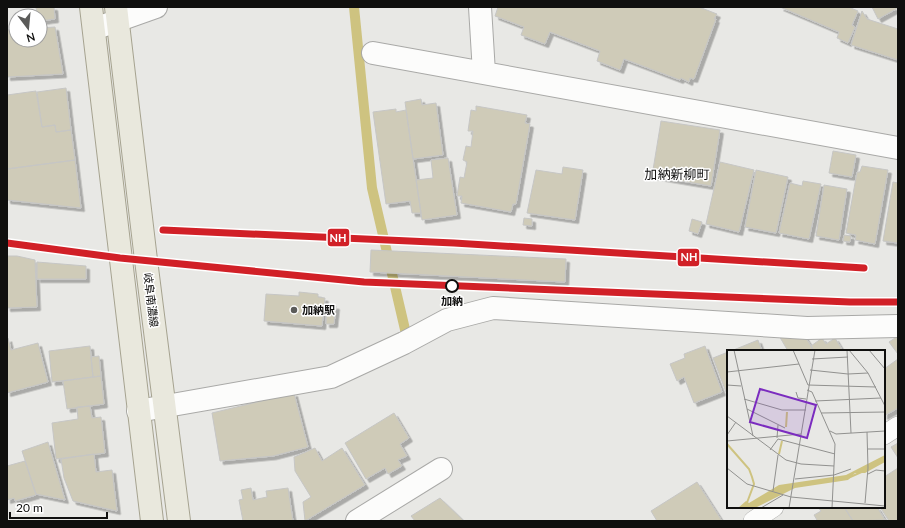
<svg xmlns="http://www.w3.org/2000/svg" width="905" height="528" font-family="Lato,'Noto Sans JP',sans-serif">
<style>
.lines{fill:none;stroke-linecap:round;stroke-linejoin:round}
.stream{stroke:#cec380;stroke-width:10}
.building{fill:#cfcbb8;stroke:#c6c6c5;filter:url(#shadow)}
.lane-casing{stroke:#a9a9a7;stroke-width:20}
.street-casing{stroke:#a9a9a7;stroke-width:24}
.secondary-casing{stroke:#a9a9a7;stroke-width:24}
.primary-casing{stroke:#a6a390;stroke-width:24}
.lane{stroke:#fcfcfb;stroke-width:19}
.street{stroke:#fcfcfb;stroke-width:22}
.secondary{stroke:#fcfcfb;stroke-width:22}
.primary{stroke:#e9e8dd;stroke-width:22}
.rail-1-casing{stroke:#fff;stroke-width:10}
.rail-1{stroke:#d12027;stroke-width:7}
.stop-dot{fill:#fff;stroke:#0f0f0e;stroke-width:2}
.poi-dot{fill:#5b5b59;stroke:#fff;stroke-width:1.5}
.labels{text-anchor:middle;stroke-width:3;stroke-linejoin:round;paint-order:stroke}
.street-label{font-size:11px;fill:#0f0f0e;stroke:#fff}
.stop-label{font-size:11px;font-weight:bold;fill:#0f0f0e;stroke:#fff}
.poi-label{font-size:11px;font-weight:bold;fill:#0f0f0e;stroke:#fff;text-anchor:start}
.quarter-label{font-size:13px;fill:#0f0f0e;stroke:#fff}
.inset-river{fill:none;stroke:#cec380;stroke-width:2}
.inset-road{fill:none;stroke:#91918f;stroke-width:1}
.view{fill:#7b2cbf;fill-opacity:0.15;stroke:#7b2cbf;stroke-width:2}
.inset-edge{fill:none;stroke:#0f0f0e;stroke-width:2}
.line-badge{stroke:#fff;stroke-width:1.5}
.badge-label{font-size:11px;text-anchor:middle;font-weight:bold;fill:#fff}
</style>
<defs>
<filter id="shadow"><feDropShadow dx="3.5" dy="3.5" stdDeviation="0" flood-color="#0004"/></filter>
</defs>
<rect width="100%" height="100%" fill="#e8e8e5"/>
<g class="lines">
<!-- stream -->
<path class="stream" d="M354,7L372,188L407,338"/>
</g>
<!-- building -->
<path class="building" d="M36,7H54L55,19L40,21V16H37Z
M498,7H699L717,14L714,19H716L694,79L690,78L689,82L681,78L680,80L624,59L620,70L597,61L600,51L550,32L545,44L521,35L524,27L495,16Z
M780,7H851V8L858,11L852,25L855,27L848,43L837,38L839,32Z
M872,7H898V8L878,19Z
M862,11L867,19L898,29V60L851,45Z
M55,27L63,74L7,77V30L16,29V40H40V28Z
M66,88L71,130L56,132L55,125L42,127L37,92Z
M36,91L42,127L55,125L56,132L71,130L75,160L7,169V95Z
M421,99L422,105L436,103L443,155L413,159L405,102Z
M476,106L527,115L525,123L530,124L516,204H513L511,212L461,203L462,196H457L460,177L464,178L467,162L463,160L466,146L471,147L473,131H468L471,110L476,111Z
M396,109V112L406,110L421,213H412L410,201L386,204L373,112Z
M661,121L720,130L711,186L652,176Z
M833,151L856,155L852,177L829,173Z
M448,158L457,215L422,220L416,180L433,178L431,160Z
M75,160L81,208L7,200V169Z
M720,162L754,170L739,232L706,224Z
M862,166L888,170L875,244L855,240L856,235L846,233L857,172H860Z
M563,167L583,170L575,220L527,213L536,170L562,174Z
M756,170L788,177L776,233L745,227Z
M803,181L821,184L809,239L779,233L790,183L802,186Z
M893,182L898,183V243L883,241Z
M824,185L847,189L839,240L816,236Z
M524,218L532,219V226L523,225Z
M692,219L702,222L698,234L689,231Z
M844,235L851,236L850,242L843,241Z
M371,250L566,259L565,282L370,272Z
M7,256H17L35,260L37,307L7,308Z
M37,262L86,266V279H37Z
M299,292L318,294V297L325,298L322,326L264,321L266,294L299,296Z
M327,305L336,306L334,324H326Z
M778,334L804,335L814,351H788Z
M898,336V354L889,342Z
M8,338L11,350L38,343L48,382L7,393V339Z
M822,338L826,344L835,338L843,351H814L811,346Z
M758,340L762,351H731Z
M90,346L93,377L52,382L49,351Z
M705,346L722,392L694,403L684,377L677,381L670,364L685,358L684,354Z
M728,352V392H726L713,358Z
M99,356L101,376L93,377L91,357Z
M898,359V408L884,416V369Z
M101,376L104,404L67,409L63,381Z
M294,393L308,447L273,456L220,461L212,413Z
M90,406L92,418L101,417L105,453L56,459L52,423L78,419L77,407Z
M394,413L409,438L400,444L407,456L398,460L402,466L388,474L385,468L366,479L345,443Z
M48,442L65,500L36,494L22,451Z
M898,443V458L891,447Z
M315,448L322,461L342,448L365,485L305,521L303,502L311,497L295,471L294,457Z
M94,454L96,472L112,470L117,511L73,501L64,478L61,459Z
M25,461L36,495L15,501L14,498L7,500V466Z
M898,468V520L889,521L880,507H884V477Z
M697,482L722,521H657L651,511Z
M251,488L253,500L267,497L266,491L288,488L293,521H243L239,500L243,499L241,490Z
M440,498L464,521H415L411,516Z
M818,507H844L853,521H815L817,520L814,515L821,511Z
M844,507H877L885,520L853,521Z"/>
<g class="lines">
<!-- lane casing -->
<g class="lane-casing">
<path id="lane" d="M884,435L898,426
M753,521L774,507"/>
</g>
<!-- street casing -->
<g class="street-casing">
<path id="street" d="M480,7L484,73
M373,53L898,148
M138,411L331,377L404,343L447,320L493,308L807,328L898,326
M357,521L441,469"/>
</g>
<!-- secondary casing -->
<g class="secondary-casing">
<path id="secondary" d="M94,29L156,7"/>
</g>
<!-- primary casing -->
<g class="primary-casing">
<path id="primary" d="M91,7L152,521
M116,7L146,260L179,521"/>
</g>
<!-- lane -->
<use href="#lane" class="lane"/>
<!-- street -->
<use href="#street" class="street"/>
<!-- secondary -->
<use href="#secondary" class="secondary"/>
<!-- primary -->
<use href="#primary" class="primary"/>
<!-- rail-1 casing -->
<g class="rail-1-casing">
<path id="rail-1" d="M163,230L454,243L864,268
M7,243L120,258L364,282L850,302H898"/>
</g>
<!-- rail-1 -->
<use href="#rail-1" class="rail-1"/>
</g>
<!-- markers -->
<circle class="stop-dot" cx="452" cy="286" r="6"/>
<circle class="poi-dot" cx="294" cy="310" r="4"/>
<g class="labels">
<!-- street labels -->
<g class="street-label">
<text transform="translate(151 300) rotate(83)" y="4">岐阜南濃線</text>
</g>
<!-- stop labels -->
<g class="stop-label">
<text x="452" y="305">加納</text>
</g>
<!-- poi labels -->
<g class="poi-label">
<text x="302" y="314">加納駅</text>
</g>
<!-- quarter labels -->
<g class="quarter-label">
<text x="677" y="179">加納新柳町</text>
</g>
</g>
<!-- overview -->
<g transform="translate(727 350)">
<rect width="158" height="158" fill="#e8e8e5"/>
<path d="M158,105V112L138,123H128L121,130L68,138L28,158H11L19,151L22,153L52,135L119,125Z" fill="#cec380"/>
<path class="inset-river" d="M59,77L60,62M0,94L22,119L25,127L27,134L18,158M52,104L55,91M121,128L139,120"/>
<path class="inset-road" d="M7,0L26,86M66,0L81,35L149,37M120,0L124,83M122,0L141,23L158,56M142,0L158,19M85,9L121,7M83,20L121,24L141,23M0,22L72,14M0,35L14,36M80,40L85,42L108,94L105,158M69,42L71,48L79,49M17,49L55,60H79M88,51L154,48M20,59L58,78M94,63L158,62M0,66L59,110L74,114L107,116M103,81L109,84L158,81M0,85L9,72M50,88L51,75M51,89L108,104M0,91L74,84M141,99H158M43,100L51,89M0,118L20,134L64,147M141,124L149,120L158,121M68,129L107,125L124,119M46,141L51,105M64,147L158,156M138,153L141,118L140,82M34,158L56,145M62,158L88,0"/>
<path class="view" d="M33,39L89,55L80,88L23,72Z"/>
<rect width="158" height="158" class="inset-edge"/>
</g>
<g class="line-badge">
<rect x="327" y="228" width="23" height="19" rx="4" fill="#d12027"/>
<rect x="677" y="248" width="23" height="19" rx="4" fill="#d12027"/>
</g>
<g class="badge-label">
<text x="338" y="242">NH</text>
<text x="689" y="261">NH</text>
</g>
<!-- border -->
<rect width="905" height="528" fill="none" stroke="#0f0f0e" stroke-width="16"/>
<!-- north arrow -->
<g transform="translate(28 28) rotate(164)"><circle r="19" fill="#ffffff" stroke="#9f9f9f"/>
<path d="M0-3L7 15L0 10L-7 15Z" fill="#5b5b59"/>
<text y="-6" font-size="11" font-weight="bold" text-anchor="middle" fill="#0f0f0e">N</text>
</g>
<!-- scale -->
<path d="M10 512v6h97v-6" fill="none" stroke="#0f0f0e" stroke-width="2"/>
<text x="16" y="512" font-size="12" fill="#0f0f0e" stroke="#ffffff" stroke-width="3" paint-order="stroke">20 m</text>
</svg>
